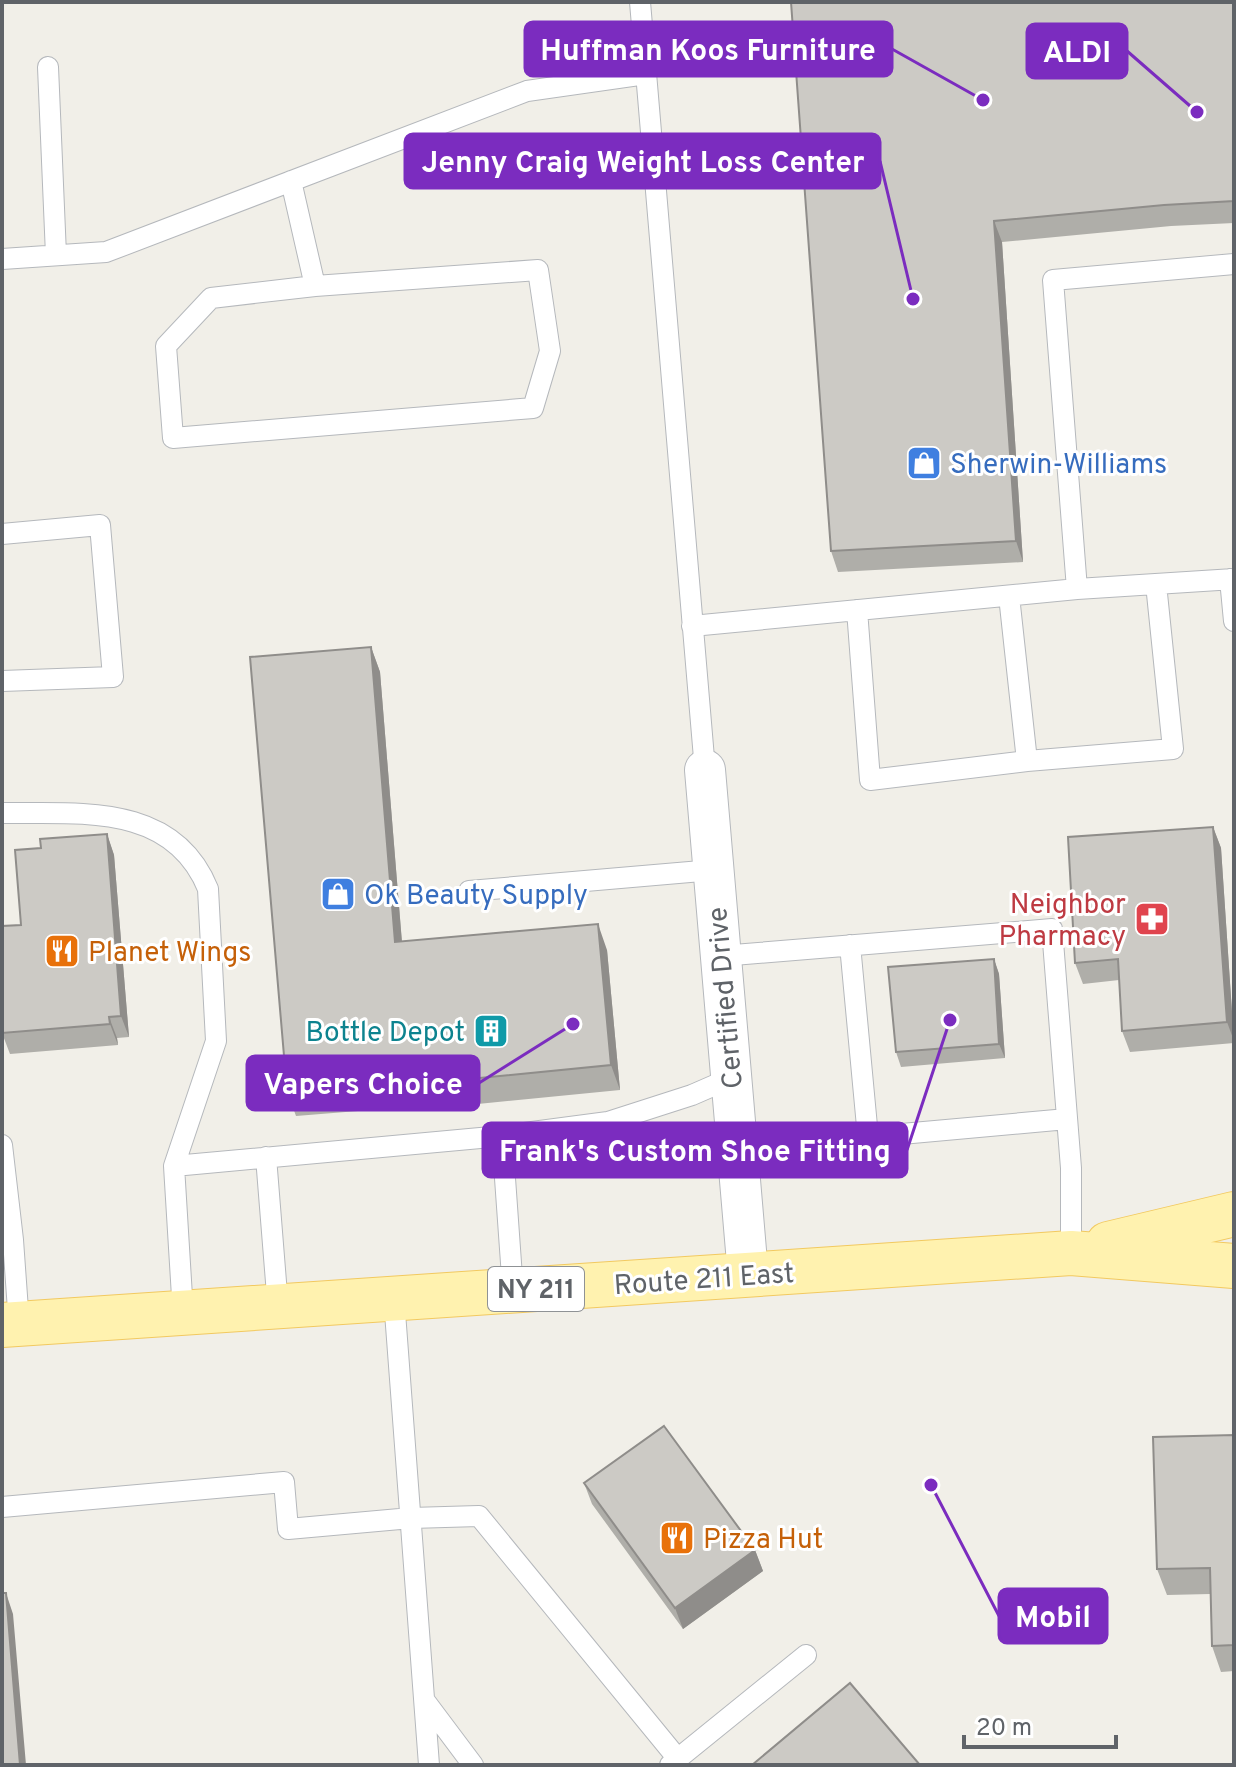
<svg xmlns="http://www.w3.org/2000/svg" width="1236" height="1767" font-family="Overpass,sans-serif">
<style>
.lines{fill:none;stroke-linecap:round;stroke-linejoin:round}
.lane-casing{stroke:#b5b8bc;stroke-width:22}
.street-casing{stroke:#b5b8bc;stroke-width:42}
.primary-casing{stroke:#f2c960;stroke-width:46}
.lane{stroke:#fff;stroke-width:20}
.street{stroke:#fff;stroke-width:40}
.primary{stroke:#fff2af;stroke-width:44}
.wall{fill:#afaea9}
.shaded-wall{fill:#8f8d8a}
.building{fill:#cccac5;stroke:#8f8d8a;stroke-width:2}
.labels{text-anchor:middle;stroke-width:6;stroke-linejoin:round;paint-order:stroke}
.shield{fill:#fff;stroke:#8f9295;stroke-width:2}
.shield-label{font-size:26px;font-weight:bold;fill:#5f6368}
.shop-label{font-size:28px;fill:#366cbe;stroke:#fff;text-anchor:start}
.health-label{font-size:28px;fill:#be3a42;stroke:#fff;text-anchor:end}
.food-label{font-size:28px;fill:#c56008;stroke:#fff;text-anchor:start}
.street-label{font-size:28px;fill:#5f6368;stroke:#fff}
.culture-label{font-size:28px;fill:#0d838f;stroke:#fff;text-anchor:end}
.leader{fill:none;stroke:#7b2cbf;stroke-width:3}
.callout-dot{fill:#7b2cbf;stroke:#fff;stroke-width:3}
.callout{fill:#7b2cbf;stroke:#7b2cbf;stroke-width:3}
.callout-label{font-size:30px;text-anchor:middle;font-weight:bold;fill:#fff}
</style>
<rect width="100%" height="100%" fill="#f1efe8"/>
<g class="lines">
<!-- lane casing -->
<g class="lane-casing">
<path id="lane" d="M640,2L705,770
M48,67L56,255
M291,181L315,286L211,298L166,346L173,438L533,408L550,351L538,270L315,286
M2,259L106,252L527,91L646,74
M1234,264L1053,280L1077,589L1234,579
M2,534L100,525L113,677L2,681
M1230,579L1234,621
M1009,596L1027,761
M857,610L870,780L1027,761L1173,749L1156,584
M692,626L1077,589
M2,813C79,814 173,802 208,889L216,1041L174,1166L183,1313
M469,891L713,870
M850,945L868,1137L1067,1119
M721,956L1052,929L1071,1168V1253
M502,1136L608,1122L692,1095L731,1078
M2,1145L13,1240L19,1324
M266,1157L278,1307
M174,1166L502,1136L513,1291
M394,1299L429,1765
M2,1507L284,1482L288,1529L411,1518L479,1516L678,1759
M425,1701L473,1765
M670,1765L806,1655"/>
</g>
<!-- street casing -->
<g class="street-casing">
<path id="street" d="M705,770L748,1274"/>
</g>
<!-- primary casing -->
<g class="primary-casing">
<path id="primary" d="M1108,1244L1234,1214
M2,1325L1071,1253L1234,1266"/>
</g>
<!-- lane -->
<use href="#lane" class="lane"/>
<!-- street -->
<use href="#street" class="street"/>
<!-- primary -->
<use href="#primary" class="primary"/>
</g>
<!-- wall -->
<path class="wall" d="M791,2H1234V223L1171,226L1002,242L1023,562L838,572L831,551Z
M371,647L380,672L402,942L607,950L620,1090L458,1106L457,1103L296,1116L287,1091Z
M1213,827L1221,848L1234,1043L1130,1052L1122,1031L1119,980L1083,984L1075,963Z
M107,834L114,855L129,1037L117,1038L118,1045L10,1054L2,1033L41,848Z
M994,959L999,974L1005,1058L901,1067L896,1052Z
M1234,1435V1671L1221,1672L1212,1646L1210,1594L1167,1595L1157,1569Z
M584,1483L755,1550L763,1571L683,1629L592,1504Z"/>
<!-- shaded-wall -->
<path class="shaded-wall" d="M994,221L1002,242L1023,562L1016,541Z
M371,647L380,672L404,968L395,942Z
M1213,827L1221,848L1234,1041L1227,1022Z
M107,834L114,855L129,1037L121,1016Z
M598,924L607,950L620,1090L611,1065Z
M994,959L999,974L1005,1058L999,1044Z
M109,1017L117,1038L118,1045L110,1024Z
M755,1550L763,1571L683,1629L675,1608Z
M6,1593L13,1614L26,1765H20Z"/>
<!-- building -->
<path class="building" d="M791,2H1234V201L1164,205L994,221L1016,541L831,551Z
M371,647L395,942L598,924L611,1065L449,1081V1078L287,1091L250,657Z
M1213,827L1227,1022L1122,1031L1118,959L1075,963L1068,837Z
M107,834L121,1016L109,1017L110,1024L2,1033V926L21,925L15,850L41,848L40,839Z
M994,959L999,1044L896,1052L888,967Z
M664,1426L755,1550L675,1608L584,1483Z
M1234,1435V1645L1212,1646L1210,1568L1157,1569L1153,1437Z
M2,1593H6L20,1765H2Z
M850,1683L920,1765H752Z"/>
<!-- icons -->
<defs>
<g id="shop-square" transform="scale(1.8)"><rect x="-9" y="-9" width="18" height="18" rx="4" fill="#3f7fe0" stroke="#fff"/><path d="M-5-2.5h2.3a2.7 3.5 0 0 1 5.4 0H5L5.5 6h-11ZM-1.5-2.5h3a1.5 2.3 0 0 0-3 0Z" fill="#fff"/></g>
<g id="pharmacy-square" transform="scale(1.8)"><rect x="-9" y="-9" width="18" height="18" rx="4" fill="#e0444e" stroke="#fff"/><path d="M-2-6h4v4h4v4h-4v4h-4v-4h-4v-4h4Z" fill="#fff"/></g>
<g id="restaurant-square" transform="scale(1.8)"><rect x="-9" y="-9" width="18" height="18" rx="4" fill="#e8710a" stroke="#fff"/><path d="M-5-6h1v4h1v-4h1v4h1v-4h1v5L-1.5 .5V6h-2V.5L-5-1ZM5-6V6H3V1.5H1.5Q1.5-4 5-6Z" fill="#fff"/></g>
<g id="building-square" transform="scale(1.8)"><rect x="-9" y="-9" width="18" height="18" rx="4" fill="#0f9aa8" stroke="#fff"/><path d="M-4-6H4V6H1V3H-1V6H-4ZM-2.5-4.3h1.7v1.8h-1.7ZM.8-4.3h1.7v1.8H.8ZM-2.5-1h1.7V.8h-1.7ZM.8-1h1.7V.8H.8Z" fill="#fff"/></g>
</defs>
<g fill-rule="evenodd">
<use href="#shop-square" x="924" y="463"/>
<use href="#shop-square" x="338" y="894"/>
<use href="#pharmacy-square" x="1152" y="919"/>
<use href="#restaurant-square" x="62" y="951"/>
<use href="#building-square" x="491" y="1031"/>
<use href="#restaurant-square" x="677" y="1538"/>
</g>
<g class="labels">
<!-- shield labels -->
<rect class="shield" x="488" y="1267" width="96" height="44" rx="6"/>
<g class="shield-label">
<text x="536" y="1298">NY 211</text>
</g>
<!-- shop labels -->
<g class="shop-label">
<text x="950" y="473">Sherwin-Williams</text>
<text x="364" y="904">Ok Beauty Supply</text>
</g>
<!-- health labels -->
<g class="health-label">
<text x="1126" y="913">Neighbor<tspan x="1126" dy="32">Pharmacy</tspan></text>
</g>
<!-- food labels -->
<g class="food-label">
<text x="88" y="961">Planet Wings</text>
<text x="703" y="1548">Pizza Hut</text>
</g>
<!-- street labels -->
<g class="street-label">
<text transform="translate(724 998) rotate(-95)" y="10">Certified Drive</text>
<text transform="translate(704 1278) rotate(-4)" y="10">Route 211 East</text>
</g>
<!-- culture labels -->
<g class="culture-label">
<text x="465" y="1041">Bottle Depot</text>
</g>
</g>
<!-- callouts -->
<path class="leader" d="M983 100L892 49M1197 112L1127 51M913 299L880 161M573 1024L479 1083M950 1020L907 1150M931 1485L999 1616"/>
<g class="callout-dot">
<circle cx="983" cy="100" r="8"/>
<circle cx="1197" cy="112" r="8"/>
<circle cx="913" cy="299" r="8"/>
<circle cx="573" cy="1024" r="8"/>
<circle cx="950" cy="1020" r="8"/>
<circle cx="931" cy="1485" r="8"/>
</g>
<g class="callout">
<rect x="525" y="22" width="367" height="54" rx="8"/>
<rect x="1027" y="24" width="100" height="54" rx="8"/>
<rect x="405" y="134" width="475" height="54" rx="8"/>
<rect x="247" y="1056" width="232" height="54" rx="8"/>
<rect x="483" y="1123" width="424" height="54" rx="8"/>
<rect x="999" y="1589" width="108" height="54" rx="8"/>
</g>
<g class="callout-label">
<text x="708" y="60">Huffman Koos Furniture</text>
<text x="1077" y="62">ALDI</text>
<text x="643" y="172">Jenny Craig Weight Loss Center</text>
<text x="363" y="1094">Vapers Choice</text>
<text x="695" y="1161">Frank's Custom Shoe Fitting</text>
<text x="1053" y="1627">Mobil</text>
</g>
<!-- border -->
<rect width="1236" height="1767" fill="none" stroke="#5f6368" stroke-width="8"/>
<!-- scale -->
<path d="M964 1735v12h152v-12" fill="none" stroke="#5f6368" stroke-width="4"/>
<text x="976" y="1735" font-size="24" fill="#5f6368" stroke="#ffffff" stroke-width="6" paint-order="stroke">20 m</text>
</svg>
